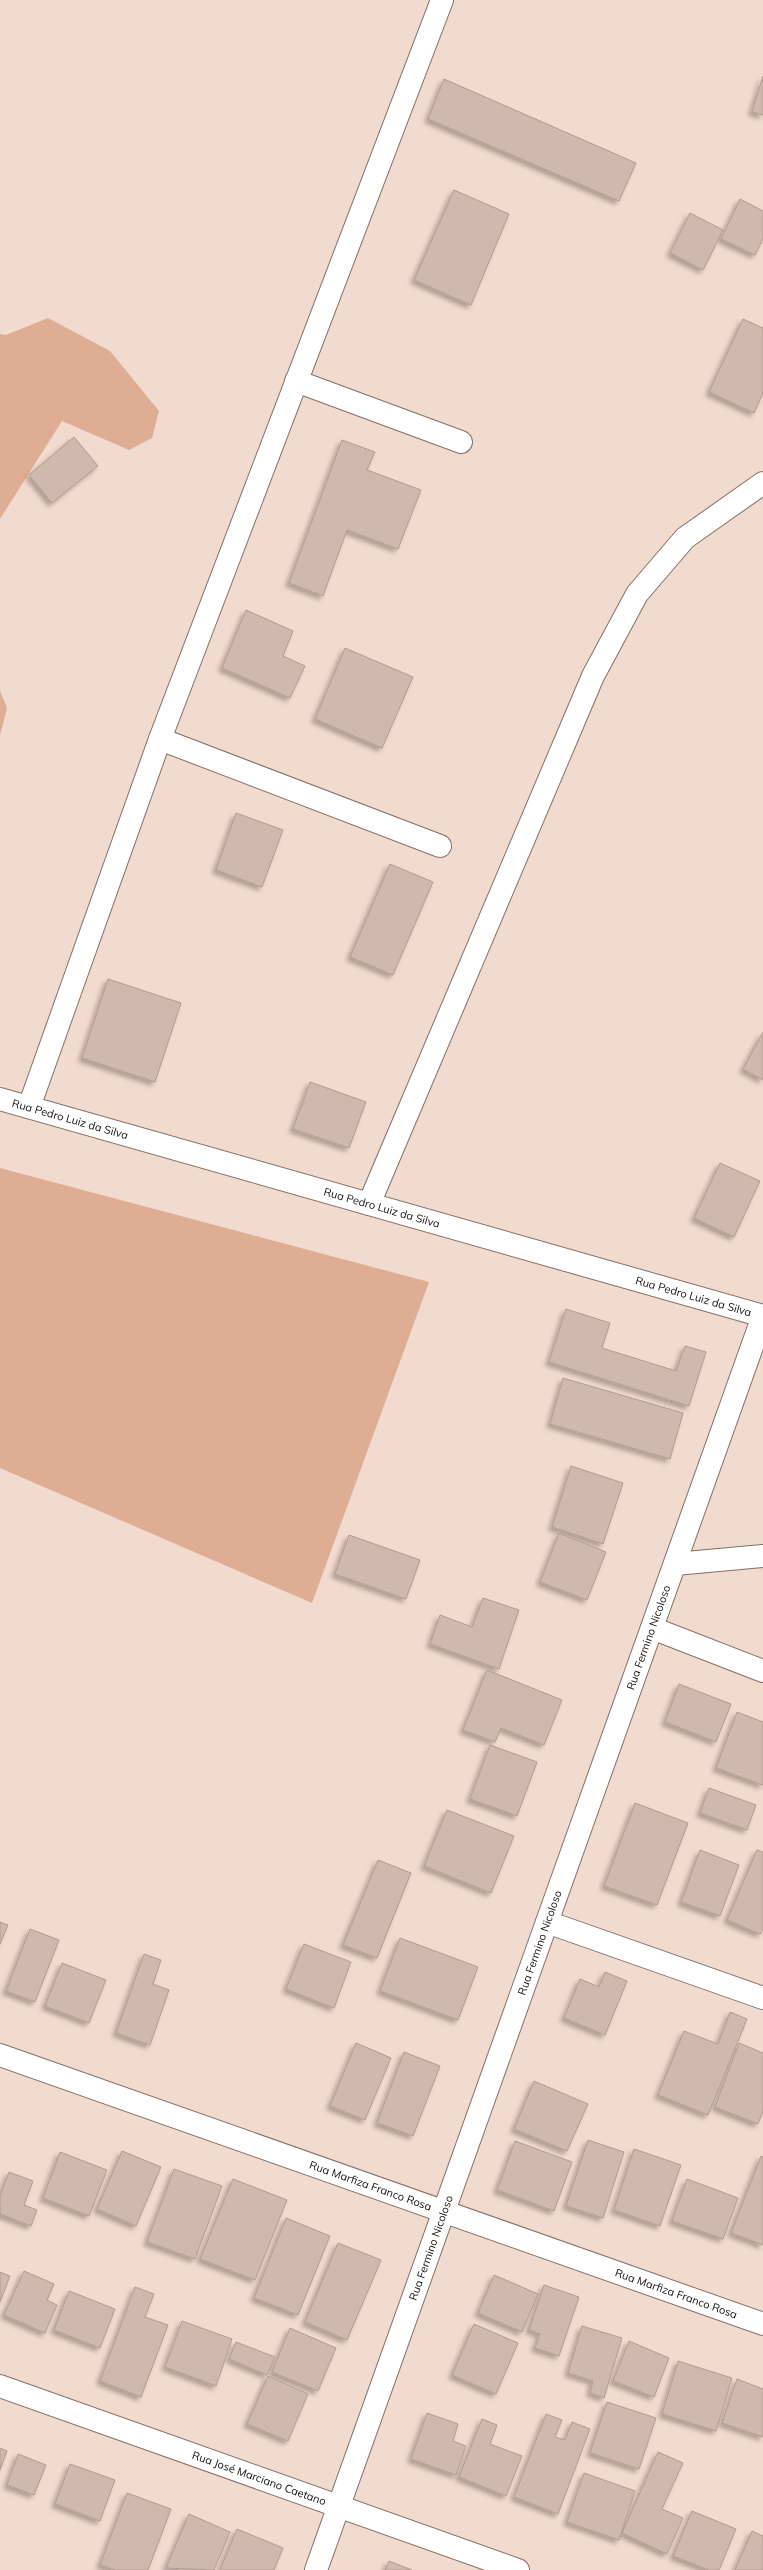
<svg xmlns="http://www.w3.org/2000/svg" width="763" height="2570" font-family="Mulish,sans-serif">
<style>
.green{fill:#dfad94}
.building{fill:#cfb8ad;stroke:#b09b90;filter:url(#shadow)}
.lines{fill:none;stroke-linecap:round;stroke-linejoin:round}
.minor-casing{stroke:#847066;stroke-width:24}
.minor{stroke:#fff;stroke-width:22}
.labels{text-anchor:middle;stroke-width:3;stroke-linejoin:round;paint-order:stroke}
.street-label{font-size:11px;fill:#17100c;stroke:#fee7db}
</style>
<defs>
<filter id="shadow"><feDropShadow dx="-3.5" dy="3.5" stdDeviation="2" flood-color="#0004"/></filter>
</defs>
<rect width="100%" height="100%" fill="#f1dace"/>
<!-- green -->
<path class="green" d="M48,318L110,351L159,411L152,438L129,450L62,421L0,519V334L6,335Z
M0,691L7,708L0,735Z
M0,1168L429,1282L312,1603L0,1468Z"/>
<!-- building -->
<path class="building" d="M763,76V115L752,112Z
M444,79L636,163L619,201L428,119Z
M454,190L509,214L471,305L414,280Z
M740,199L763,211V239L755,255L721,239Z
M690,213L723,230L703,270L670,253Z
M743,319L763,328V393L754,413L709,392Z
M74,437L98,466L52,503L29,475Z
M342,440L375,452L367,470L421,490L398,549L347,530L323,596L289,583Z
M246,610L293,631L283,656L305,666L290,698L222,668Z
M345,648L413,677L382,748L315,719Z
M236,813L283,830L262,887L216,870Z
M390,864L433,882L393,975L350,957Z
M108,979L181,1003L155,1082L82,1058Z
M763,1032V1080L743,1069Z
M310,1082L366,1102L349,1148L293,1129Z
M720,1163L760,1181L734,1237L694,1218Z
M566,1309L610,1323L602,1348L676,1371L685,1346L706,1352L689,1406L549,1362Z
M563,1378L683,1413L670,1459L550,1424Z
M571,1466L623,1483L603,1544L552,1527Z
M559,1533L606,1552L587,1600L540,1582Z
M349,1535L420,1560L406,1599L335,1574Z
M483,1598L519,1610L499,1669L430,1644L440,1615L472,1627Z
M487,1670L562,1700L544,1745L501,1728L495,1742L463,1730Z
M679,1684L731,1704L716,1742L665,1722Z
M737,1712L763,1722V1785L716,1768Z
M490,1745L537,1762L517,1816L470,1799Z
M709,1788L756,1805L747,1830L700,1813Z
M635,1803L688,1823L657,1905L604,1886Z
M447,1810L514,1836L491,1893L424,1866Z
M700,1850L739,1865L720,1916L681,1902Z
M757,1850L763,1852V1929L760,1934L727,1920Z
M378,1860L411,1873L377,1958L343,1945Z
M0,1922L8,1925L0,1944Z
M30,1929L59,1940L35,2002L6,1991Z
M400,1938L478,1967L458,2020L380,1991Z
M304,1944L351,1962L334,2008L286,1989Z
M144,1954L161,1960L153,1984L169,1990L150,2045L116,2033Z
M62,1963L106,1980L89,2023L45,2006Z
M605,1972L627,1981L605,2035L564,2018L580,1979L599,1987Z
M730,2012L747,2019L708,2115L658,2095L684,2031L718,2044Z
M356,2043L391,2058L365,2120L330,2106Z
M739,2043L763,2053V2111L758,2124L715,2107Z
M404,2052L440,2066L413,2136L377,2123Z
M534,2081L588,2104L567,2151L514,2129Z
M588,2140L624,2152L603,2218L566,2206Z
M515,2141L572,2162L554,2211L497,2190Z
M634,2149L681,2165L660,2226L614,2210Z
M122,2151L161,2167L136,2226L97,2209Z
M60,2152L107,2170L89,2216L43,2198Z
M761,2156L763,2157V2245L731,2233Z
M174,2169L222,2186L195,2259L147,2242Z
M9,2172L33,2181L24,2205L37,2210L31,2226L0,2214V2196Z
M233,2179L287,2200L255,2280L200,2259Z
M687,2179L738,2198L723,2239L672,2221Z
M286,2218L330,2236L298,2315L254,2298Z
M338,2243L381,2260L347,2340L305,2322Z
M24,2271L54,2284L47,2300L57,2305L45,2333L4,2315Z
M0,2272L10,2276L0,2302Z
M494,2275L538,2294L522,2332L478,2313Z
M544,2285L579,2297L559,2356L535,2348L540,2334L529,2330Z
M135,2287L154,2294L145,2317L168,2325L141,2397L100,2381Z
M69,2291L115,2309L100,2348L54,2330Z
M182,2321L232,2339L216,2386L165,2367Z
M474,2324L518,2343L496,2394L452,2375Z
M582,2326L622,2338L604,2398L590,2393L593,2381L568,2373Z
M290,2328L336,2348L318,2391L272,2372Z
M629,2341L669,2358L654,2397L613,2381Z
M236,2342L275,2357L267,2375L229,2359Z
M678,2361L732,2378L716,2431L662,2414Z
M268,2376L308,2394L288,2441L247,2424Z
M737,2379L763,2389V2437L722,2423Z
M607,2402L656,2418L639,2469L590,2453Z
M427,2413L458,2424L453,2441L466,2446L456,2475L411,2459Z
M546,2414L562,2420L555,2437L565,2440L572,2422L590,2429L558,2514L514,2497Z
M482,2419L497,2425L490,2444L522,2456L506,2496L459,2477Z
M0,2448L7,2451L0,2470Z
M658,2452L683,2463L662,2509L683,2518L667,2554L622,2533Z
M18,2454L46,2465L34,2495L7,2485Z
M70,2464L115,2480L100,2521L55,2504Z
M584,2473L635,2491L619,2540L567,2522Z
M127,2493L171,2509L148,2570H115L100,2565Z
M692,2511L736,2529L719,2570H709L673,2556Z
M189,2514L230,2532L214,2570L166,2568Z
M237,2529L283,2548L274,2570H220Z
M752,2531L763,2536V2570H735Z
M389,2561L412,2570H385Z"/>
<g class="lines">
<!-- minor casing -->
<g class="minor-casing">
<g id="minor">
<path d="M296,381L461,442"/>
<path d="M160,739L440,846"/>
<path id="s1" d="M0,1099L763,1316"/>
<path d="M29,1107L160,739L442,0"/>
<path d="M369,1204L593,676L637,594L685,538L763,483"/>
<path d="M675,1564L763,1556"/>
<path d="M652,1628L763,1671"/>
<path d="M547,1922L763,1998"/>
<path id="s2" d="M0,2055L763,2324"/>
<path id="s3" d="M0,2386L518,2570"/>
<path id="s4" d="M316,2570L763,1316"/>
</g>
</g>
<!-- minor -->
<use href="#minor" class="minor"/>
</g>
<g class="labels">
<!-- street labels -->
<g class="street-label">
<text dy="4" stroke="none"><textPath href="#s1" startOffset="73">Rua Pedro Luiz da Silva</textPath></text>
<text dy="4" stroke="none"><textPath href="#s1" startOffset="397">Rua Pedro Luiz da Silva</textPath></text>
<text dy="4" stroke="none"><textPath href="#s1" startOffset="721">Rua Pedro Luiz da Silva</textPath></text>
<text dy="4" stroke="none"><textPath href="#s4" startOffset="990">Rua Fermino Nicoloso</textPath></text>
<text dy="4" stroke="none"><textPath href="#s4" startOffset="666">Rua Fermino Nicoloso</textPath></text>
<text dy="4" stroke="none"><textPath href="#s2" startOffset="393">Rua Marfiza Franco Rosa</textPath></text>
<text dy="4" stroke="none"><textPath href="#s4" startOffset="342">Rua Fermino Nicoloso</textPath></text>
<text dy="4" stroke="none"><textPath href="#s2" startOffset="717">Rua Marfiza Franco Rosa</textPath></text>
<text dy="4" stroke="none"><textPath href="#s3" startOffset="275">Rua José Marciano Caetano</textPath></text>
</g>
</g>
</svg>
